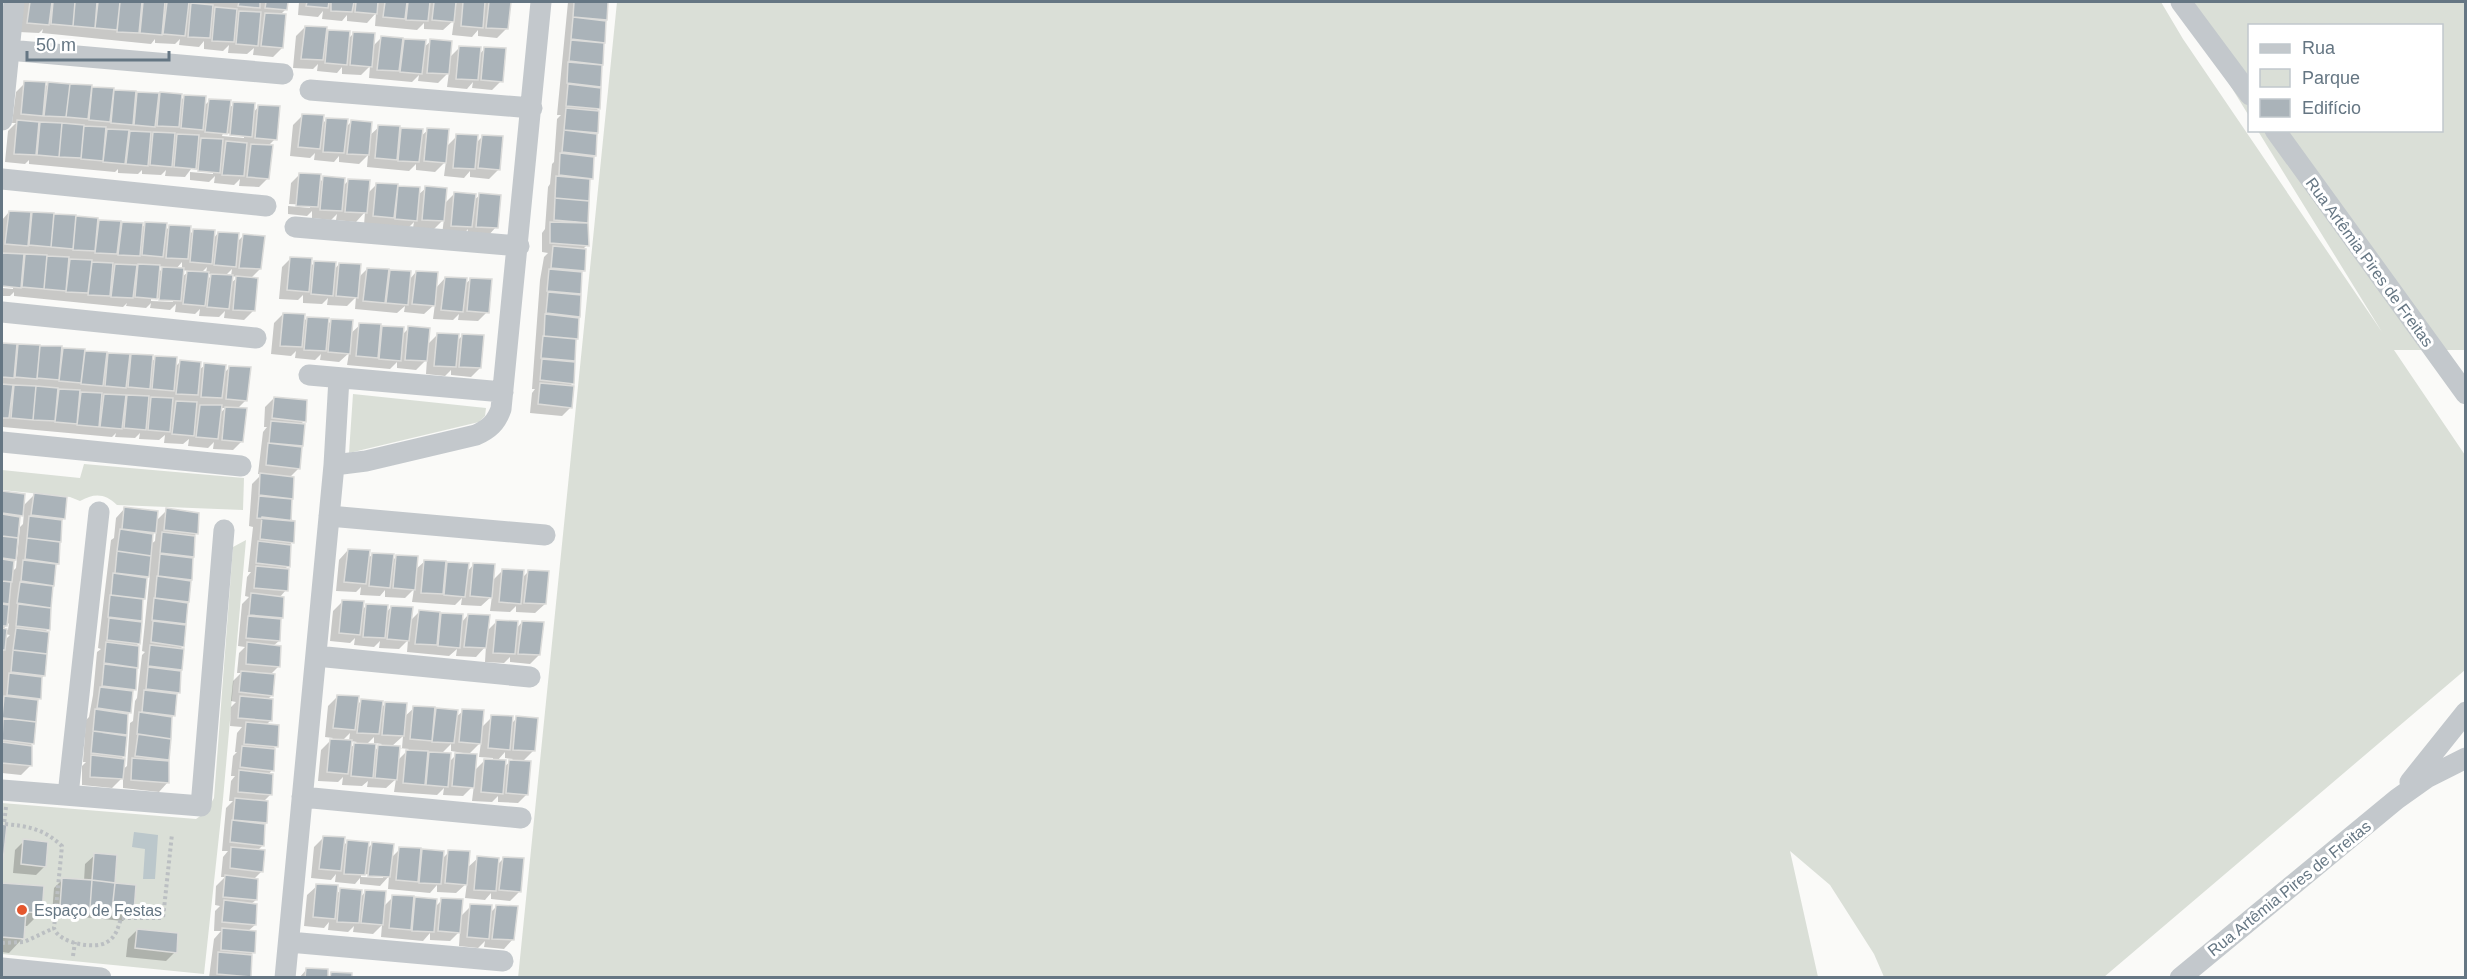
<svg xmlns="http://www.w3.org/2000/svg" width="2467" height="979" font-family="Helvetica,sans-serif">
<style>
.green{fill:#dadfd7}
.water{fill:#bbc7cb}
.shadow{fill:#0003;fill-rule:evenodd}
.building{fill:#aab3b9;stroke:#dcdcda;stroke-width:1.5}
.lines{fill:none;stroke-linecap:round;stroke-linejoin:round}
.path{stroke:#bbbfc2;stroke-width:4;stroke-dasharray:3 3;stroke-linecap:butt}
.minor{stroke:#c3c8cc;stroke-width:21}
.poi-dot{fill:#e4572e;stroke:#fff;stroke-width:2}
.labels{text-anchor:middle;stroke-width:6;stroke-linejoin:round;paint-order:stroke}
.street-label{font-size:16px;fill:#657683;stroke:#fff}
.poi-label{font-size:16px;fill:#657683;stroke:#fff;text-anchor:start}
</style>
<rect width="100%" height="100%" fill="#fafaf8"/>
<!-- green -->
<path class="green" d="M617,2H2161L2183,39L2382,332L2258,131L2442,130V26H2250L2249,116L2179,2H2465V350H2394L2465,455V670L2104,977H1884L1874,954L1830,885L1790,851L1818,977L518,978Z
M353,394L486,408L485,416L479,422L349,453Z
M84,464L244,478L243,510L117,505C105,493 94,493 80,501L70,497L2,490V470L80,478Z
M246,540L223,799L204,974L2,954V803L196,819L206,812L214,798L233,547Z"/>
<!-- water -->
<path class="water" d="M134,832L158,835L155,879H143L145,849L132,847Z"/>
<!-- shadow -->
<path class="shadow" d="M22,2H287L286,9L279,16L282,48L273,57L253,55L254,48L247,54L228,53L229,45L223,51L204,49V41L199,47L179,45L180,39L175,44L155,43V39L151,44L42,33L43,29L39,33L19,32Z
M299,2H455L454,5L458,2H509L507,28L497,38L478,36V30L472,37L452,35L454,20L443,30L424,29V23L417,30L375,26L376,13L367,23L347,21V15L342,21L322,19L323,11L318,17L298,15Z
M568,2H606L598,109L595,112L598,113L595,155L592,157L591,178L588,181L587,245L582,250L583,270L581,272L573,383L569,387L571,407L562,416L530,413L532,393L535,389H532L540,280L544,257L548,253L542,252V233L545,229L548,187L550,184L552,164L554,162L557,119L561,115H557Z
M305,27L324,36L329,31L348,39L354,33L372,47L381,38L424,41L423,48L431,41L449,58L460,47L479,55L485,48L501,81L492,90L472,88L473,82L467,89L447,87L449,72L438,83L418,81L419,75L412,82L369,78L370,66L361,75L342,74V67L337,73L317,71L318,64L313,69L293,68L296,36Z
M25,83L44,88L48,84L157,94V98L161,94L180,101L185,96L204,106L209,101L228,109L234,104L253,113L259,106L275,139L268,146V178L259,187L239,186L240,179L234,185L214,183L215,176L209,182L190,180V172L213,174V171L191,169L185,177L165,176L166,170L161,175L142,174V170L138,174L118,173V169L115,172L29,164V160L25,164L5,162L8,131L16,123H12L16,92ZM223,133L244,135V138L222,136Z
M302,116L321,125L326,120L345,128L351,122L369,136L379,127L421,130L420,137L428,130L446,147L457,136L476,143L482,137L499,169L489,179L470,177V171L464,178L444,176L446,161L435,172L416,170V164L409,171L367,167L368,155L359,164L339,162V156L334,162L314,160L315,153L310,158L290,156L293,125Z
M300,174L319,183L324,178L343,186L349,180L367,194L376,185L419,188L418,195L426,188L444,204L454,194L473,201L480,195L496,227L487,237L467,235L468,229L462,236L442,234L444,219L433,230L413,228L414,222L407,229L364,225L365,212L356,222L336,220L337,214L331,220L312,218V211L307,216L288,214V206L310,208V205L289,204L291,183Z
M9,212L29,218L33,214L142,224L141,228L146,224L165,231L170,226L188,236L194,230L213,239L218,233L237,242L243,236L260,269L250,279L253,311L244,320L224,318L225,311L219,317L199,316L200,309L195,314L175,312L176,304L170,310L150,308L151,303L146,308L126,306L127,303L123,307L14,296V292L10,296H2V288L13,289V286L2,285V256L4,253H2V220ZM182,262V269H176ZM158,266L164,267L158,273ZM207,267L206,273H201ZM232,269L231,276L238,277L230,284L225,276ZM182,270L189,271L181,278ZM207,274H213L206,281ZM151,298L173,299V302L151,301Z
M291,258L310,267L315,262L334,270L339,264L358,278L367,269L410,273L409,280L416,272L435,289L445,278L464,285L471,279L487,312L478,321L458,320L459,314L453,320L433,319L435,304L424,314L404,312L405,306L397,313L355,309L356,297L347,306L327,305L328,298L322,304L303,303V295L298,300L279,299L282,267Z
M283,314L302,323L307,318L326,326L332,320L350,334L360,325L402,328V335L409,328L427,345L438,334L457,341L463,335L480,368L471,377L451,375V370L445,376L426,374L427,359L416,370L397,368V362L390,369L347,365L349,353L339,362L320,360L321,354L315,360L295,358L296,351L291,356L271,354L274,323Z
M2,345H15V349L19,345L105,354V359L109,355L128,360L132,356L151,362L156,358L175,367L180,362L199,370L205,365L223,374L230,367L246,400L237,409L242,441L233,450L213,449L214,442L208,448L188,446L189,439L183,444L164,443L165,435L159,440L139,439L140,433L135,438L115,437L116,433L112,437L3,427ZM220,408H225L219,415Z
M274,398L304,421L300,425L303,426L299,468L289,478H292L289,522L292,542L290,545L288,566L284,570L286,590L279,598H282L279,641L273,646L278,667L270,675L272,695L267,700L271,720L266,725L276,746L273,749L272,770L268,775L270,795L263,802H266L263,845L257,851L262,871L253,880L256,900L251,904L255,925L247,932L253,953L250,955L248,978H209L214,939L221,931H214L215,911L220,906L215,905L216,886L225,877H221L223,857L228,851H222L226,808L233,801H229L231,781L235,776H231L233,756L237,752H235L237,733L242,727L230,726L231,707L236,702L231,701L233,681L241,673H237L239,653L245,647L238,646L242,604L249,597L245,596L247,577L251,572H248L253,527L249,526L252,484L262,474H258L263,432L267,427H264L265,407Z
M2,493L23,495L22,507L34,495L64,518L60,522L48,629L44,633V676L41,678L39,698L36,701L33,743L29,747H31L30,766L21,775L2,773ZM24,512L23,524L20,527L16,568L12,572L18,518ZM9,623L8,630H2ZM5,634L10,635L4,641Z
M125,508L155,522L167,510L196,534L194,536L183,646L179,650H182L178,692L175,695L174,715L171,718L168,782L159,792L123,788V777L112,788L82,785V766L86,762H83L86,720L89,717L93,695L97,652L101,649L98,648L111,540L114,538L116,518ZM156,530L155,541L150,545L151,535ZM150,574L142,651L145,652L142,655L137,698L135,701L133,721L130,723L127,766L122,770L120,760L123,757L127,715L130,712L131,692L134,689L138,647H135L139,643L145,579Z
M348,550L367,559L372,555L391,562L397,556L415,570L425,561L467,565V572L474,564L492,581L503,570L522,578L528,572L545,604L535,613L516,612V606L510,612L490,611L492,596L481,606L461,605L462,598L455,605L412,602L414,589L405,598L385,597V590L380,596L360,595L361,587L356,592L336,591L339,560Z
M343,601L361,611L367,605L386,613L391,607L410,621L419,612L461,616V623L468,615L486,632L497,621L516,629L522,622L539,655L530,664L510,662V657L504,663L485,662L486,646L476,657L456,656L457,649L449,656L407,652L408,640L399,649L379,648L380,641L374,647L354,645L355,638L350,643L330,641L333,611Z
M337,697L356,706L361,701L380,709L386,703L404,717L414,708L456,711L455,718L463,711L481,728L492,717L511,724L517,718L534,750L522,762L527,794L518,803L498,802V796L492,802L472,801L474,785L463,796L443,795L444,788L437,795L394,792L396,779L386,788L367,787L368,781L362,786L342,785L343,777L338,782L318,781L321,750L333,738L325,737L328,706ZM350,733L349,741H342ZM403,736L402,748L391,747ZM374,737V746L366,745ZM350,741L357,742L349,749ZM481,742L479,757L493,758V761L485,760L474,771L456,755L449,762L441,754L451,744V751L469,754ZM374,743L382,744L373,752ZM399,748L409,749L397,761ZM505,752V758L513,759L504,767L497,761Z
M323,838L342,847L347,842L366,850L372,844L391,858L400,849L442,852V859L449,852L467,868L478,858L497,865L503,859L520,891L510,901L491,899V893L485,900L465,898L467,883L456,893L437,892V885L430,893L388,889L389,876L380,886L360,884V878L355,884L335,882L336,874L331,880L311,878L314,847ZM361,874L383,875V878L361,877Z
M24,841L45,866L36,875L13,873L15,850Z
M95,855L132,911L123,921L52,914L54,888L63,879L84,881L85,864Z
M2,884L43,887L41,912L27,926H23L22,939L9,953L2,952Z
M317,886L335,895L341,890L360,898L365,892L384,906L393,897L435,900V907L442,900L460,917L471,906L490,913L496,907L513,939L504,949L484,947L485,941L478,948L459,946L460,931L450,941L430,940V933L423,941L381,937L382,925L373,934L353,932L354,926L348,932L328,930L329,922L324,928L304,926L307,895Z
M137,930L175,952L166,961L126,957L128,939Z
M307,969L326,978H299Z
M356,976L376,977L354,978Z"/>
<!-- building -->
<path class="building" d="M30,2H52L49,25L27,23Z
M53,2H75L73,26L51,24Z
M75,2H97L95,28L73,26Z
M98,2H120L117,30L95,28Z
M120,2H142L139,33L117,32Z
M143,2H165L162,35L140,33Z
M167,2H189L185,36L163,34Z
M239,2H260V8L238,6Z
M266,2H288L287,10L265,8Z
M307,2H329L328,8L306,6Z
M331,2H354L352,12L331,11Z
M356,2H378L377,14L355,12Z
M385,2H407L405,19L383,17Z
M408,2H430L428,21L406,20Z
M434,2H456L454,22L432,20Z
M463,2H485L483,28L461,26Z
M489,2H511L508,29L486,28Z
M574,2H608L607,20L573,17Z
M191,3L213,5L210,38L188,37Z
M215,7L237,9L234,42L212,41Z
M239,11L261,12L258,46L236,44Z
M265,13L286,14L283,48L261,46Z
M573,17L606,21L605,43L571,39Z
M305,26L327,27L323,60L301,59Z
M328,30L350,31L347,65L325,63Z
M353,32L375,33L372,67L350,65Z
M381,36L403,38L399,71L377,70Z
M404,39L426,40L422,74L400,72Z
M430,39L452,41L449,74L427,73Z
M571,40L604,43L603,65L569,61Z
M459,46L481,47L478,80L456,79Z
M484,47L506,48L503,82L481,80Z
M568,62L602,65L601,87L567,83Z
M24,81L46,82L43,116L21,114Z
M48,82L70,84L66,117L44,116Z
M70,84L92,85L88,119L66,117Z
M568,84L601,88L600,109L566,106Z
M92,87L114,88L110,122L89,120Z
M114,90L136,91L133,125L111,123Z
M137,92L159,93L155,127L134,125Z
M160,92L182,94L179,127L157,126Z
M184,95L206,96L203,130L181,128Z
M209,99L231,100L227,134L205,132Z
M233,102L255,103L252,137L230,135Z
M258,105L280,106L277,140L255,138Z
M566,108L599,111L598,133L564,130Z
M302,114L324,115L320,149L298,147Z
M326,118L348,119L344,153L323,152Z
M17,120L39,122L36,155L14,154Z
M351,120L372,122L369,155L347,154Z
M40,122L62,123L59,157L37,155Z
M62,123L84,125L81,158L59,157Z
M378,125L400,126L397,160L375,158Z
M84,126L106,127L103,161L81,159Z
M401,128L423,129L419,162L398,161Z
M427,128L449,129L446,163L424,161Z
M107,129L129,130L125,164L103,162Z
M564,130L597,134L596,156L562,152Z
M130,131L151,132L148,166L126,164Z
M153,132L175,133L172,167L150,165Z
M177,134L199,135L196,169L174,167Z
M456,134L478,135L475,169L453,168Z
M482,135L503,136L500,170L478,168Z
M201,138L223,139L220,173L198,171Z
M226,141L247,143L244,176L222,175Z
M251,144L273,145L269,179L247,177Z
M560,153L594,157L593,179L559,175Z
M299,173L321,174L318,207L296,206Z
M323,176L345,178L342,211L320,210Z
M556,176L590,179L589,201L555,198Z
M348,179L370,180L367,213L345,212Z
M376,183L398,184L394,218L373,216Z
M398,186L420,187L417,221L395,219Z
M425,186L447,188L444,221L422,220Z
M454,192L476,194L472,227L451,226Z
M479,193L501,195L498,228L476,227Z
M555,198L589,201L588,223L554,220Z
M9,211L31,212L28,246L5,244Z
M32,212L54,213L51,247L29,245Z
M54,214L76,215L73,249L51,247Z
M76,216L98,218L95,251L73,250Z
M99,220L121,221L117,254L95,253Z
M122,222L143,223L140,256L118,255Z
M145,222L167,223L163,257L142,255Z
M550,222L588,223L589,246L550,243Z
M169,225L191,226L188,259L166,258Z
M193,229L215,230L212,264L190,262Z
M218,232L239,233L236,267L214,265Z
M243,234L265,236L261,269L239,268Z
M553,246L586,249L585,271L551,268Z
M2,253L24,254L21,288L2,286Z
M25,254L47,255L44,289L22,287Z
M47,256L69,257L66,291L44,289Z
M290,257L312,258L309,292L287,290Z
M70,259L92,260L88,293L66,292Z
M314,261L336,262L333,296L311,294Z
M92,262L113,263L110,296L88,295Z
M339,263L361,264L358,298L336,296Z
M115,264L137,265L133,298L111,297Z
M138,264L160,265L157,299L135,297Z
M162,267L184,268L181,301L159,300Z
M367,268L389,269L385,303L363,301Z
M549,269L582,272L581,294L547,291Z
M390,270L411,271L408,305L386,303Z
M187,271L209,272L205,306L183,304Z
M416,271L438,272L435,306L412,304Z
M211,274L233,275L229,309L207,307Z
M236,276L258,278L255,311L233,310Z
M445,277L467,278L463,312L441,310Z
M470,278L492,279L489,313L467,311Z
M548,292L581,295L580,317L546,313Z
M283,313L305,314L302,347L280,346Z
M545,314L579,318L578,339L544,336Z
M307,317L329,318L326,351L304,350Z
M331,319L353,320L350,354L328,352Z
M359,323L381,324L378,358L356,356Z
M382,326L404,327L401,361L379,359Z
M408,326L430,328L427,361L405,360Z
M437,333L459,334L456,367L434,366Z
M462,334L484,335L481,368L459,367Z
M543,336L576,339L575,361L541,358Z
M2,343L17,344L14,378L2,377Z
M18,344L40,345L37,379L15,377Z
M40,346H62L59,380L37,378Z
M63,348L85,349L81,383L59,381Z
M85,351L107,352L103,386L81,384Z
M108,353L130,354L126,388L105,386Z
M131,354L153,355L150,389L128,387Z
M155,356L177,357L174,391L152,389Z
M542,359L575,362L574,384L540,380Z
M180,360L201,362L198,395L176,394Z
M204,363L226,365L222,398L201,397Z
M229,366L251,367L247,401L226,399Z
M540,383L574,386L572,408L538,404Z
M2,384L13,385L9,418H2Z
M14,385L36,386L33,420L11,418Z
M36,386L58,388L55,421L33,420Z
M59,389L80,390L77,424L55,422Z
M81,392L102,393L99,427L77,425Z
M104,394L126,395L122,429L100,427Z
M127,395L149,396L146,430L124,428Z
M151,397L173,398L170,432L148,430Z
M274,397L307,400L306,422L272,418Z
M176,401L197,402L194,436L172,434Z
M200,405H222L218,439L196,437Z
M225,407L247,408L243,442L222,440Z
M271,421L305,424L303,446L269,443Z
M268,443L302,447L300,469L266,465Z
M260,473L294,477L293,499L259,495Z
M2,491L25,494L23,516L2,513Z
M34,493L67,497L65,519L31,515Z
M259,496L292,499L291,521L257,518Z
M124,507L158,511L156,533L122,529Z
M166,508L199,513L198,534L164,530Z
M2,514L20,517L18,538L2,536Z
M29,516L62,520L61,542L27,538Z
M262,517L295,521L294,543L260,539Z
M120,529L153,534L151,556L117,551Z
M162,532L195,536L194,557L160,553Z
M2,536L18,538L16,560L2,558Z
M27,538L60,542L59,564L25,559Z
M258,541L291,545L290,567L256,563Z
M348,549L370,550L366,584L344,582Z
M117,551L151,556L149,577L115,573Z
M372,553L394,554L390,588L369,586Z
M160,554L193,558L192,580L158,576Z
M396,555L418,556L415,590L393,588Z
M2,559L14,561L12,582L2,581Z
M23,560L56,564L54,586L21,581Z
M424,560L446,561L443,594L421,593Z
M447,562L469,563L465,597L444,595Z
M473,563L495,564L492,598L470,596Z
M256,566L289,569L288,591L254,588Z
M502,569L524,570L521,604L499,602Z
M528,570L549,571L546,604L524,603Z
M113,573L147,578L145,599L111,595Z
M157,576L191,581L189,602L155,598Z
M2,581L11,582L9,604L2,603Z
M20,582L53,586L51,608L17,603Z
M251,593L284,597L283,618L249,615Z
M110,595L143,599L142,621L108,617Z
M154,598L188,603L186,624L152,620Z
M342,600L364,601L360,635L339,633Z
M2,604L9,605L7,626H2Z
M18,604L51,608L50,630L16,626Z
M366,604L388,605L385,638L363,637Z
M391,606L413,607L409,641L387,639Z
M419,610L440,612L437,645L415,644Z
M441,613L463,614L460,648L438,646Z
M468,614L490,615L486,648L464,647Z
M248,616L281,619L280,641L246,638Z
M109,618L142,622L140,644L107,640Z
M496,620L518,621L515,654L493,653Z
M153,621L186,625L184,647L151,642Z
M522,621L544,622L540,655L518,654Z
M2,628L7,629L5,650H2Z
M16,628L49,632L47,654L13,650Z
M106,642L139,646L138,668L104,663Z
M247,642L281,646L280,667L246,664Z
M150,645L184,649L182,670L148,666Z
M13,650L47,654L45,676L11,672Z
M104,664L137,668L136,690L102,686Z
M148,667L181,671L180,693L146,689Z
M241,671L275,674L273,696L239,692Z
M9,673L42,677L41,699L7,695Z
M100,687L133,691L131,713L97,708Z
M144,690L177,694L175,716L142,712Z
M337,695L359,696L355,730L333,728Z
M4,696L38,700L36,722L2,718Z
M240,696L273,699L272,721L238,718Z
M361,699L383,701L379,734L357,733Z
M385,702L407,703L404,736L382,735Z
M413,706L435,707L432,741L410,739Z
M436,708L458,710L454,743L432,742Z
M95,709L128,714L127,735L93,731Z
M462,709L484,710L481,744L459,742Z
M139,712L172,717L171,739L137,734Z
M491,715L513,716L510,750L488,748Z
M516,716L538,718L535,751L513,750Z
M3,718L36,722L34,744L2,740Z
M246,722L279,725L278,747L244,744Z
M93,731L127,736L125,757L91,753Z
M138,734L171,739L169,760L135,756Z
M330,739L352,740L348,774L327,772Z
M2,742L32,746V766L2,763Z
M354,743L376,744L373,778L351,776Z
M378,745L400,746L397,780L375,778Z
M242,746L275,749L274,771L240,767Z
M406,750L428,751L425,785L403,783Z
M429,752L451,753L448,787L426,785Z
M455,753L477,754L474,788L452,786Z
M91,755L125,759L123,779L90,777Z
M132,758L169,761V783L131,780Z
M484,759L506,760L503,794L481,792Z
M509,760L531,761L528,795L506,793Z
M239,770L273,774L272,795L238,792Z
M235,798L268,801L267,823L233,820Z
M232,820L265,824L264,846L230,842Z
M2,824L7,825L3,861H2Z
M323,836L345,837L341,871L319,869Z
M23,839L48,842L46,867L21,864Z
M347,840L369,842L365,875L344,874Z
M372,842L394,844L390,877L368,876Z
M231,847L265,850L263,872L230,868Z
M399,847L421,848L418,882L396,880Z
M422,849L444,851L441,884L419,883Z
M448,850L470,851L467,885L445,883Z
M94,853L117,855L115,883L92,880Z
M477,856L499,858L496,891L474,890Z
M503,857L524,858L521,892L499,890Z
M225,875L258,879L257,900L223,897Z
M62,878L92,880L90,908L60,906Z
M92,880L115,883L112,911L90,908Z
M2,883L44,886L42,913L26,912L24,939L2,937Z
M115,883L136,885L134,912L112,910Z
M316,884L338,885L335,919L313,917Z
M340,888L362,890L359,923L337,922Z
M365,890L386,891L383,925L361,923Z
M392,895L414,896L411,930L389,928Z
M415,897L437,899L434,932L412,931Z
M441,898L463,899L460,933L438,931Z
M224,900L257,904L256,925L222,922Z
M470,904L492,905L489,939L467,937Z
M496,905L518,906L514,940L492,939Z
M222,928L256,931L255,953L221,950Z
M137,929L178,933L177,953L135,948Z
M218,952L252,955L251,977L217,974Z
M306,968L328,969V978H305Z
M331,972L352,973V978H330Z"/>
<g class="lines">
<!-- path -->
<path class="path" d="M6,807L4,824C28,826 44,829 62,846L54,928C58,943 95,950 107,942C116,937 118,928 121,918H163L172,834
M2,943L24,942L54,928
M73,956L75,942"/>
<!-- minor -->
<path class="minor" d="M2181,2L2250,95
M8,50L283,74
M310,90L532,108
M2,120L14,2
M2275,130L2466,394
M2,179L266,206
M295,227L519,246
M2,312L256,338
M309,375L503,392
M2,442L241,466
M334,465L366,461L476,435C489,429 496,423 501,409L541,2
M329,516L545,535
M316,656L530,677
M2410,782L2466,712
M2,790L201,806L224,530
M68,795L99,512
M302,797L521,818
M289,942L503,961
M2,968L101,978
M285,978L334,465L339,378
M2180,978L2397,799L2428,777L2466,758"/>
</g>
<!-- markers -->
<circle class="poi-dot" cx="22" cy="910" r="6"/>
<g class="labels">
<!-- street labels -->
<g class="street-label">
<text transform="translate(2370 262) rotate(54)" y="6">Rua Artêmia Pires de Freitas</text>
<text transform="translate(2289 888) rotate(-39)" y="6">Rua Artêmia Pires de Freitas</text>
</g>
<!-- poi labels -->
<g class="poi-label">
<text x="34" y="916">Espaço de Festas</text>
</g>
</g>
<!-- border -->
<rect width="2467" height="979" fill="none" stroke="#657683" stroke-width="6"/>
<!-- legend -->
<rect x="2248" y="24" width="195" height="108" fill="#ffffff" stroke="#c1c8cd" stroke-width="1.5"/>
<rect x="2260" y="44" width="30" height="9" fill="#c3c8cc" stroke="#c1c8cd" stroke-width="1.5"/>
<text x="2302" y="54" font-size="18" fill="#657683">Rua</text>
<rect x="2260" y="69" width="30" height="18" fill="#dadfd7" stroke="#c1c8cd" stroke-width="1.5"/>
<text x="2302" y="84" font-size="18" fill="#657683">Parque</text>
<rect x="2260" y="99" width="30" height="18" fill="#aab3b9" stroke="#c1c8cd" stroke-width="1.5"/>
<text x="2302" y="114" font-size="18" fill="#657683">Edifício</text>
<!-- scale -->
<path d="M27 51v9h142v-9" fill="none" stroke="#657683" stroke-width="3"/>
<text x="36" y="51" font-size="18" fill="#657683" stroke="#ffffff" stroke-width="4.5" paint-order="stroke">50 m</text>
</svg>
